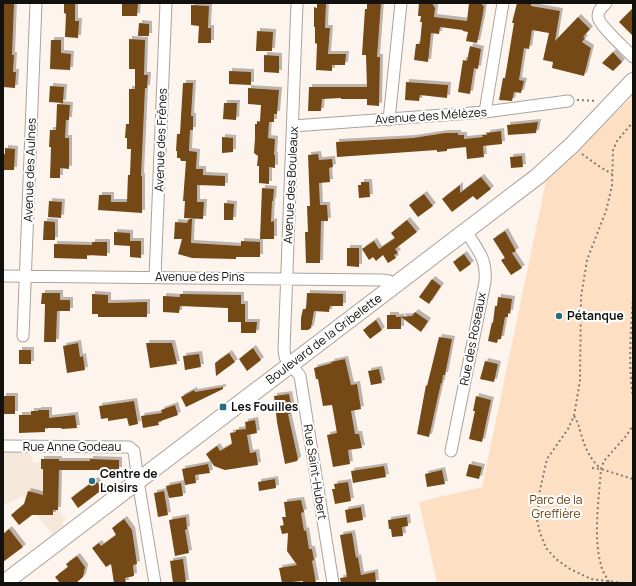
<svg xmlns="http://www.w3.org/2000/svg" width="636" height="586" font-family="Manrope,sans-serif">
<style>
.built{fill:#f5e8db}
.green{fill:#fddfc3}
.building{fill:#754813;filter:url(#shadow)}
.lines{fill:none;stroke-linecap:round;stroke-linejoin:round}
.street-casing{stroke:#aba39c;stroke-width:13}
.secondary-casing{stroke:#aba39c;stroke-width:18}
.path{stroke:#807b76;stroke-width:2;stroke-dasharray:2 3;stroke-linecap:butt}
.street{stroke:#fff;stroke-width:11}
.secondary{stroke:#fff;stroke-width:16}
.poi-dot{fill:#2b6d7f;stroke:#fff;stroke-width:1.5}
.labels{text-anchor:middle;stroke-width:4;stroke-linejoin:round;paint-order:stroke}
.street-label{font-size:12px;fill:#13110e;stroke:#fff}
.poi-label{font-size:12px;font-weight:bold;fill:#13110e;stroke:#fff;text-anchor:start}
.park-label{font-size:12px;fill:#6b410f;stroke:#fff}
</style>
<defs>
<filter id="shadow"><feDropShadow dx="3" dy="-3" stdDeviation="0" flood-color="#0004"/></filter>
</defs>
<rect width="100%" height="100%" fill="#fdf4ed"/>
<!-- built -->
<path class="built" d="M3,452H29L34,463L41,462V459H59L58,510L66,519L62,523L64,525L52,534L23,496L3,505Z"/>
<!-- green -->
<path class="green" d="M633,96V583H437L419,502L482,487L546,181Z"/>
<!-- building -->
<path class="building" d="M3,3H14L12,55H14L13,72H16L15,88L3,87Z
M64,3H75V21H79L78,38L65,37L66,14L64,13Z
M122,3H138L137,16H122Z
M317,3H326L325,28H330L328,54H346L345,65H332V71L316,70L317,44L315,43V27H314V7L317,8Z
M367,3H381L377,57H380L379,106L367,105V99H341V98L322,99L321,111H308L309,87H367L366,55H362L365,9H367Z
M419,3H432L435,8L434,17L467,21L469,3H482V5L484,6L482,19L477,43L466,41L468,32L463,31V30L440,27L439,34L431,33L428,62L414,60L416,44H420L422,22H420L421,16H418Z
M517,3H531V6L560,11L555,41L578,17L590,29L583,37L585,38L582,42L591,48L584,76L552,68L553,62L543,60L549,33L532,30L529,49L524,48L519,80L524,81L521,93L514,92L512,101L499,100L503,78H505L514,23H512Z
M191,5L209,6L208,28H211V43H198L199,26L191,25Z
M633,8V36L619,22Z
M139,23L149,24V36H138Z
M257,31L273,32L272,51H256Z
M129,39L145,40L144,75H148L147,88H145L141,176H142V213L98,210L99,195H111V202H127L128,175H130L131,149H127V138H125L126,124H129V89H135V69H129Z
M51,40H61V53L71,54L70,70L50,69Z
M470,46L481,49L478,69L474,68L470,94L458,92L463,60L467,61Z
M613,52L622,62L613,71L602,63Z
M264,55L279,56V73L264,72Z
M229,71L251,72V85L229,84Z
M406,82L448,85L447,98L420,95L419,101L405,100Z
M183,83H193L191,116H193V130H190L189,151L197,152L196,169H203V175L225,176V186L197,185V202H204L203,219L184,218L185,201H183L186,161H181L180,158H177V151H176L177,134H180Z
M50,86L64,87L63,103L49,102Z
M248,88L279,90L277,114H274V122H269L268,138L275,139L274,155H275V168L269,167V184L259,183V166H257L258,156L254,153L255,138V124H257V121L260,122L261,105L248,104Z
M224,103H237L236,120L223,119Z
M57,104L70,105L69,120H66L65,138H69V169L60,168V178H50L51,147H49L50,130H56Z
M538,122L536,133L508,135L507,125Z
M501,131L502,144L483,146L484,157L467,159L466,147L447,149V151L437,152V150L337,157L336,142L413,138L445,133H458V135H464V139L483,137L482,135H487V133Z
M222,137L233,138V152L222,153Z
M5,148L15,149L14,170H3V154H5Z
M318,154L319,160L332,159L333,167L329,168L330,182L319,183L320,205H327L328,221H321L320,263H306L305,232H308L307,206H310L308,155Z
M522,156L523,167L511,168L510,157Z
M481,177L491,189L477,200L473,196L452,212L442,199L460,185V193Z
M361,182H369L370,197L359,198L358,185H361Z
M262,188L274,189L273,201H272L271,222L274,221V239H260Z
M424,194L433,206L418,217L409,205Z
M49,201L62,202L61,218L48,217Z
M224,203L234,204L233,220H224Z
M189,219H192L191,243L241,246V241L260,242V257H236V259L192,258L178,254L182,239H174L175,222L187,223Z
M407,220L417,232L395,249L398,253L394,255L396,258L388,263L383,255L376,261L373,257L369,260L362,249L374,241L379,249L395,238L391,233Z
M44,221L55,222V240H43Z
M505,231L516,251L512,253L522,268L511,275L501,260L505,258L493,239Z
M114,232L130,233V246L114,245Z
M130,241H141V258L130,257Z
M92,242H107V256L87,255V259L54,258V244L92,245Z
M347,248H359V267L347,266Z
M464,254L471,264L460,272L453,262Z
M432,279L441,286L429,304L419,297Z
M42,293H60V300H70V311H57L56,342H44L45,304H41Z
M307,293L343,294V306H330L329,312L314,311L311,328L308,330H301V318L303,309H306Z
M92,294L108,295V303L147,302V317H98V314H92Z
M180,294L241,295V304H245V322H228V308L180,306L179,313L163,312V296L180,297Z
M498,297L512,299L510,313H508V317H505L501,339H498L497,343L488,341L492,322L493,323L495,306H497Z
M415,312L428,321L421,332L401,317V329H387V315H396V317L412,316Z
M376,320L382,330L370,339L363,330Z
M241,322H257L256,333H241Z
M439,337L452,339L445,375H443L442,383H441L429,437L417,434L426,385L427,386Z
M78,343L80,357L83,356L85,370L67,373L63,346Z
M146,343H172L177,364L150,368Z
M253,348L261,360L247,371L239,359Z
M19,350H31V364H19Z
M229,353L235,362L216,376L215,363Z
M199,354L201,367L185,370L183,356Z
M345,359L351,385L357,384L361,409L351,411L355,434H359L362,448L348,450L350,464L333,467L327,435L337,433L332,405L323,406L318,379H316L314,368L332,363L331,362Z
M485,361L498,364L494,382L480,379Z
M379,369L382,383L371,385L368,371Z
M223,387V389L186,407L181,397L194,390L195,392Z
M289,394L292,409L290,410V414H288L298,459L297,461L285,464L277,422L274,396Z
M3,396H15V414H3Z
M476,396L491,400L482,442L469,439L475,411H473Z
M134,401L138,424L129,426L127,418L108,421V418L101,419L99,406Z
M175,405L178,415L158,422L159,425L143,428L141,416L162,413L161,410Z
M38,410H49V418L75,415L77,428L62,429L61,428H45V432L19,433V415H31V411H38Z
M255,420L257,433L247,435L250,453L256,452L258,465L225,470L214,466L206,454L217,446L220,451L232,444L230,433L236,432V430L246,429L245,422Z
M41,459H59V461H90V459L119,460V470H59L58,510H53V515H32L19,525L11,515L24,504L28,491L43,495V469H41Z
M208,464L210,473L195,475L196,483L185,485L182,469Z
M469,464L482,467L479,479L466,476Z
M384,466L386,477L353,483L351,471Z
M442,470L445,484L427,487L425,474Z
M275,479L276,488L259,491L258,482Z
M95,480L103,489L78,508L71,498Z
M348,482L351,501L335,504L332,489H335L334,484Z
M181,483L183,496L169,498L166,486Z
M164,491L168,515L158,517L154,493Z
M301,500L304,512L301,513L304,531L306,530L309,549H312L314,560L312,561L316,583H303V581L282,583L279,568L297,565L287,551L288,533L282,534L280,526L284,525L282,517H286L284,502Z
M361,507L363,520L347,523L345,510Z
M186,517L187,529L185,530L189,553L175,556L169,520Z
M407,517L408,526L402,527L403,536L392,537L391,529H389L388,520Z
M124,519L132,530L137,564L133,565L134,576L125,578L126,583H114L111,564L106,567L92,548L99,543L101,546L116,535L112,528Z
M9,529L23,547L3,562V534Z
M352,533L356,558L358,557L361,575L375,572L376,583H341L340,578L347,577L340,535Z
M77,556L85,567L83,577L76,583H60L55,577L68,567L66,564Z
M183,559L186,583H173L170,561Z"/>
<g class="lines">
<!-- street casing -->
<g class="street-casing">
<path id="street" d="M297,3L284,350L285,357L300,376L333,583
M606,3C602,7 598,10 598,16C598,25 626,49 633,57
M485,112L503,3
M389,120L401,3
M293,126L485,112L568,101
M3,276L382,280L389,281L395,285
M155,277L166,3
M23,336L36,3
M3,446L129,447L134,451L138,481L155,583
M451,451L485,282C487,258 478,251 466,231"/>
</g>
<!-- secondary casing -->
<g class="secondary-casing">
<path id="secondary" d="M4,583L538,176L572,145L633,81"/>
</g>
<!-- path -->
<path class="path" d="M577,100L597,101
M582,154L597,165L612,174
M633,297C631,330 628,364 633,397
M574,416C578,422 579,427 581,434C585,448 590,459 601,469
M592,468L601,469L633,479
M609,582C606,576 602,571 601,565C593,536 599,499 601,469L604,461L627,435L633,425
M623,583L591,579L570,569L556,559L546,548L540,533L537,520L540,490L547,459L568,429L574,416L580,380L581,297L587,260L606,211L612,186L613,150L617,141L633,122
M627,583L633,582"/>
<!-- street -->
<use href="#street" class="street"/>
<!-- secondary -->
<use href="#secondary" class="secondary"/>
</g>
<!-- markers -->
<g class="poi-dot">
<circle cx="559" cy="316" r="4"/>
<rect x="219" y="403" width="8" height="8" rx="2"/>
<circle cx="92" cy="481" r="4"/>
</g>
<g class="labels">
<!-- street labels -->
<g class="street-label">
<text transform="translate(431 116) rotate(-4)" y="4">Avenue des Mélèzes</text>
<text transform="translate(161 140) rotate(-88)" y="4">Avenue des Frênes</text>
<text transform="translate(30 170) rotate(-88)" y="4">Avenue des Aulnes</text>
<text transform="translate(291 185) rotate(-87)" y="4">Avenue des Bouleaux</text>
<text x="200" y="281">Avenue des Pins</text>
<text transform="translate(324 339) rotate(-37)" y="4">Boulevard de la Gribelette</text>
<text transform="translate(473 339) rotate(-79)" y="4">Rue des Roseaux</text>
<text x="72" y="451">Rue Anne Godeau</text>
<text transform="translate(315 472) rotate(81)" y="4">Rue Saint-Hubert</text>
</g>
<!-- poi labels -->
<g class="poi-label">
<text x="567" y="320">Pétanque</text>
<text x="231" y="411">Les Fouilles</text>
<text x="100" y="478">Centre de<tspan x="100" dy="14">Loisirs</tspan></text>
</g>
<!-- park labels -->
<g class="park-label">
<text x="556" y="504">Parc de la<tspan x="556" dy="14">Greffière</tspan></text>
</g>
</g>
<!-- border -->
<rect width="636" height="586" fill="none" stroke="#13110e" stroke-width="8"/>
</svg>
